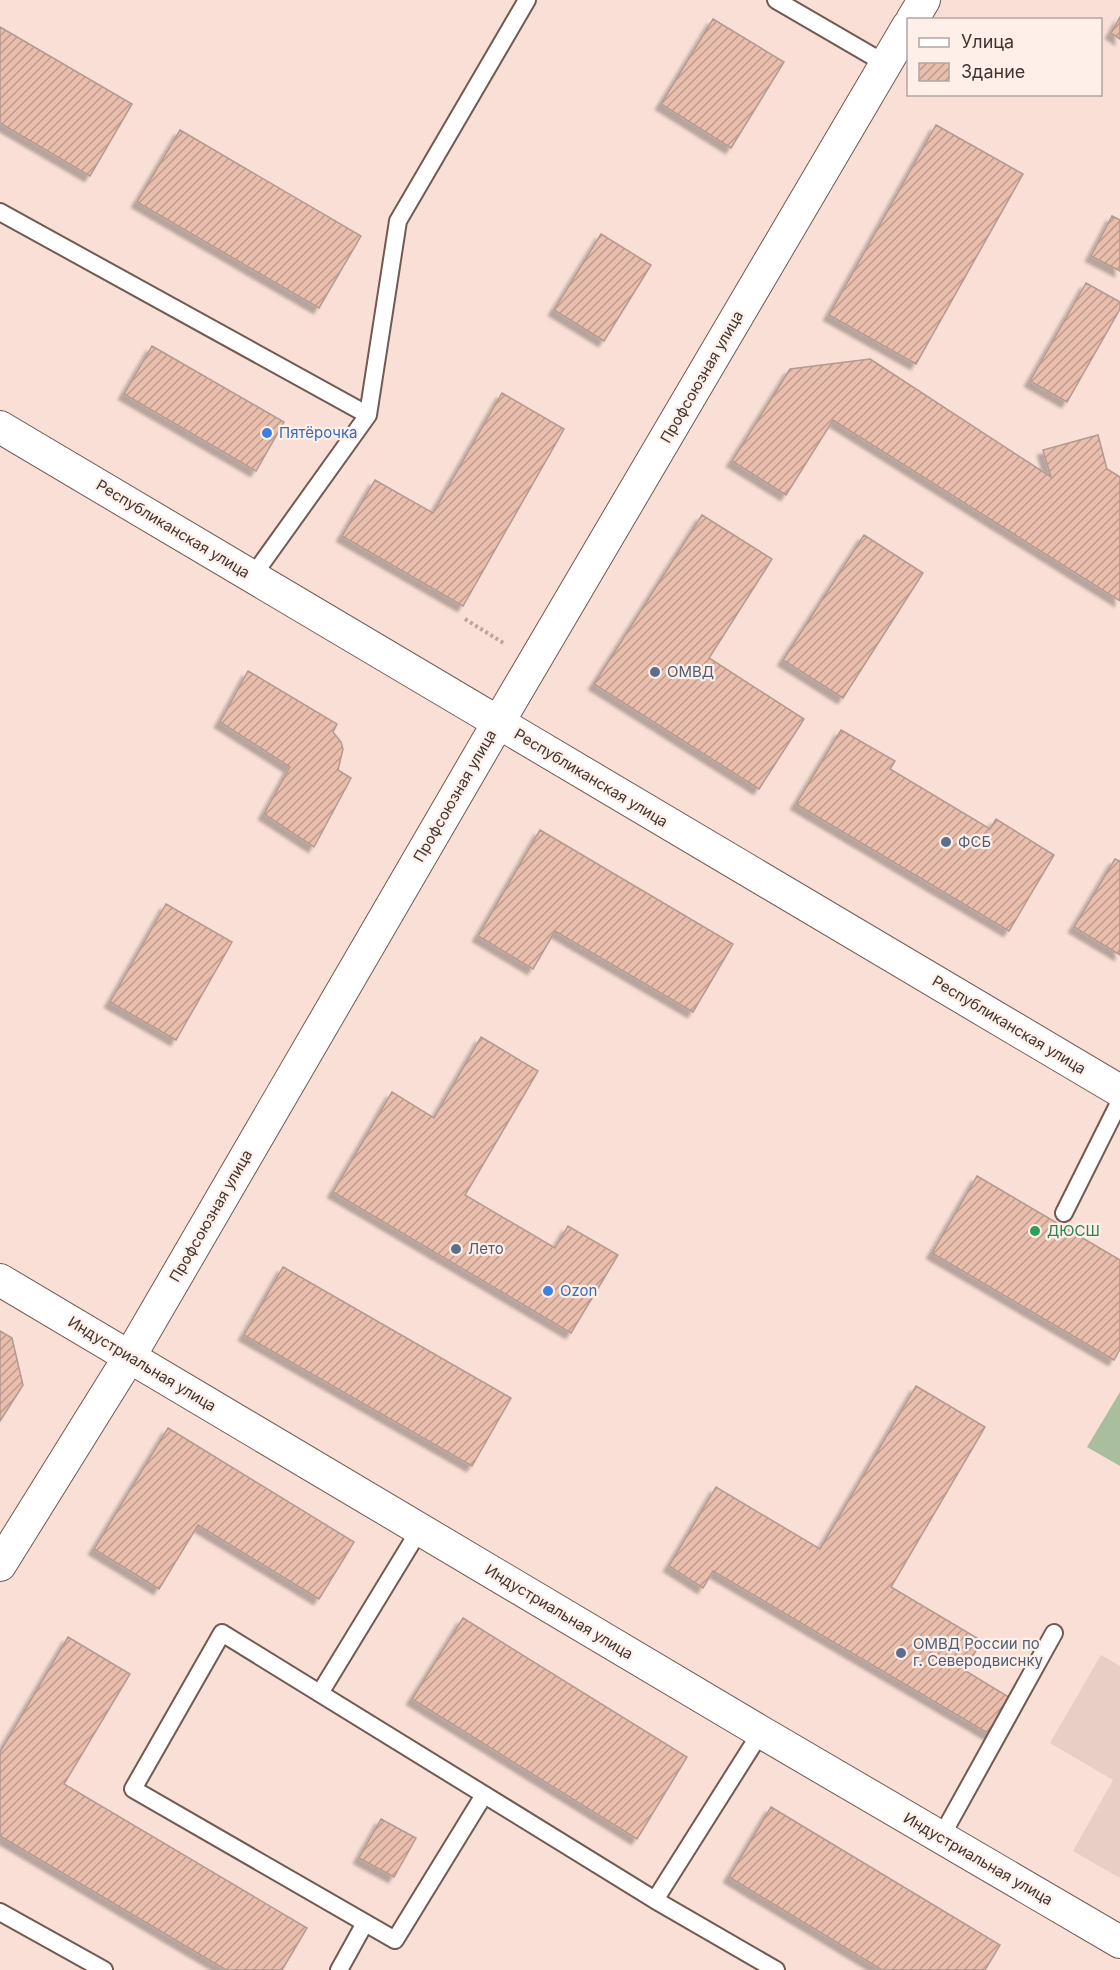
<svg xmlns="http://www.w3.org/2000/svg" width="1120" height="1970" font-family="Inter,sans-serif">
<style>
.education{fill:#e7cfc6}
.green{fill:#a9bd9f}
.building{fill:url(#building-hatch);stroke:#b39b92;stroke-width:1.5;filter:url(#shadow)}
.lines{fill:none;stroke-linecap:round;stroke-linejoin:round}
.lane-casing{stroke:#705a52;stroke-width:20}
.street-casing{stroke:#705a52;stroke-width:34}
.path{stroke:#bba69e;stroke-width:4;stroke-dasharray:3 3;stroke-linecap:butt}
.lane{stroke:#fff;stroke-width:16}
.street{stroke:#fff;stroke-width:32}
.shop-dot{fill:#3f7fe0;stroke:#ffefe9;stroke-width:2}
.service-dot{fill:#5c6f8a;stroke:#ffefe9;stroke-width:2}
.leisure-dot{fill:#2e9e5b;stroke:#ffefe9;stroke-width:2}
.labels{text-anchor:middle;stroke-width:4.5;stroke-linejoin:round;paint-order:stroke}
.street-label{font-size:15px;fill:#3f3531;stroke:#ffefe9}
.shop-label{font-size:15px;fill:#366cbe;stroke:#ffefe9;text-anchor:start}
.service-label{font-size:15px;fill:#4e5e75;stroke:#ffefe9;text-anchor:start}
.leisure-label{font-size:15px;fill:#27864d;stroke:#ffefe9;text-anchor:start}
</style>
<defs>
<pattern id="building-hatch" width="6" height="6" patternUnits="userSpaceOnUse" patternTransform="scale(1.5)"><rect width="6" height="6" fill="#eabead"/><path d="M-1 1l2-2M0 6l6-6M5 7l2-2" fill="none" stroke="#bf9b8d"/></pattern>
<filter id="shadow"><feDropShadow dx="-5.5" dy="5.5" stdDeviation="1.5" flood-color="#0004"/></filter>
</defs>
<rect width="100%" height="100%" fill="#f9dfd5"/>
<!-- education -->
<path class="education" d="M1101,1655L1120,1666V1878L1073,1851L1113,1780L1050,1743Z"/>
<!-- green -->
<path class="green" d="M1120,1392V1466L1087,1447Z"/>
<!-- building -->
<path class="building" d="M1120,17V39L1111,33Z
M713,19L784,62L731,148L661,104Z
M0,27L132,104L90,176L0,123Z
M936,125L1023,174L916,364L829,315Z
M180,130L361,236L319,308L137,202Z
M1112,216L1120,220V271L1091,256Z
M601,234L651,265L604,341L554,310Z
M1086,283L1120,302V309L1067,402L1030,381Z
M152,346L284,422L256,471L124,394Z
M870,359L1051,477L1043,450L1098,435L1107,469L1120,477V601L833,420L786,495L732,461L790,369Z
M502,393L564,429L463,606L342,536L375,480L433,513Z
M702,515L772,559L709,658L804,719L759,789L594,684Z
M864,535L923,573L843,698L783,660Z
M248,671L337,724L333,732L341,742L343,749L338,770L351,778L314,847L264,814L290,767L220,722Z
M841,730L895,761L890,769L990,829L996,819L1054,855L1009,931L796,804Z
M540,830L733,944L693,1012L555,931L533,969L478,936Z
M1115,859L1120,861V955L1074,927Z
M166,904L232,942L176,1040L110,1002Z
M481,1037L538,1071L465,1195L555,1248L568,1226L618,1255L571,1333L333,1192L392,1092L434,1118Z
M977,1176L1120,1260V1349L1114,1360L932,1253Z
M283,1267L511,1398L472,1466L244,1335Z
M0,1331L12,1338L23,1385L0,1421Z
M916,1386L985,1427L891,1587L982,1641L964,1670L1012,1699L991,1735L713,1571L703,1588L669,1566L716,1487L820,1549Z
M168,1428L354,1542L319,1599L198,1525L159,1589L94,1549Z
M463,1618L687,1757L637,1839L412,1699Z
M68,1637L130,1674L64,1784L307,1928L282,1970H226L0,1836V1752Z
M771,1807L1000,1945L985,1970H882L729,1877Z
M381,1819L416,1838L394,1877L359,1858Z"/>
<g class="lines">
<!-- lane casing -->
<g class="lane-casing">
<path id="lane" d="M776,0L886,64
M0,212L368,415
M252,577L368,415L398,221L527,0
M1064,1213L1120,1101
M320,1693L420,1529
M761,1732L655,1900L776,1970
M484,1795L395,1940L133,1789L222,1633L655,1900
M941,1837L1054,1633
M0,1912L104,1970
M339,1970L365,1923"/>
</g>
<!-- street casing -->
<g class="street-casing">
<path id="street" d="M912,20L924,0
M0,427L1120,1091
M0,1280L761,1732L1120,1942
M0,1565L130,1356L498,723L908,26"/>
</g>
<!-- path -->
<path class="path" d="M465,619L505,644"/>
<!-- lane -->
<use href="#lane" class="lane"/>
<!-- street -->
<use href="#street" class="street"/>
</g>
<!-- markers -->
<g class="shop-dot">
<circle cx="267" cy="433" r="6"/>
<circle cx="548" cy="1291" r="6"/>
</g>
<g class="service-dot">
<circle cx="655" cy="672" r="6"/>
<circle cx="946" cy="842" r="6"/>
<circle cx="456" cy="1249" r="6"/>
<circle cx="901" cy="1653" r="6"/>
</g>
<circle class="leisure-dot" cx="1035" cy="1231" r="6"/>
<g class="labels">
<!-- street labels -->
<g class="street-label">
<text transform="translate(702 377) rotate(-60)" y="5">Профсоюзная улица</text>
<text transform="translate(173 529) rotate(31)" y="5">Республиканская улица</text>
<text transform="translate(591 778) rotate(31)" y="5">Республиканская улица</text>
<text transform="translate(455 796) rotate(-60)" y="5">Профсоюзная улица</text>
<text transform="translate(1009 1025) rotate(31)" y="5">Республиканская улица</text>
<text transform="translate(211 1216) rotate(-60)" y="5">Профсоюзная улица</text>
<text transform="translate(142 1364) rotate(31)" y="5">Индустриальная улица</text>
<text transform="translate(559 1612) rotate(31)" y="5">Индустриальная улица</text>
<text transform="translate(978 1859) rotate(30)" y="5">Индустриальная улица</text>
</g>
<!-- shop labels -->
<g class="shop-label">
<text x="279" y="438">Пятёрочка</text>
<text x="560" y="1296">Ozon</text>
</g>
<!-- service labels -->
<g class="service-label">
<text x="667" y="677">ОМВД</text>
<text x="958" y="847">ФСБ</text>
<text x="468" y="1254">Лето</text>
<text x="913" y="1649">ОМВД России по<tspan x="913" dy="17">г. Северодвиснку</tspan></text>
</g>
<!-- leisure labels -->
<g class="leisure-label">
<text x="1047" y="1236">ДЮСШ</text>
</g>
</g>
<!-- legend -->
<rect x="907" y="18" width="195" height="78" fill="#ffefe9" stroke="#b2a59f" stroke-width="1.5"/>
<rect x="919" y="38" width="30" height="9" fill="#ffffff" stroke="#b2a59f" stroke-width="1.5"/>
<text x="961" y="48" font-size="18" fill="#3f3531">Улица</text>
<rect x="919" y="63" width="30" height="18" fill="url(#building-hatch)" stroke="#b2a59f" stroke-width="1.5"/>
<text x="961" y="78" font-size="18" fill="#3f3531">Здание</text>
</svg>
